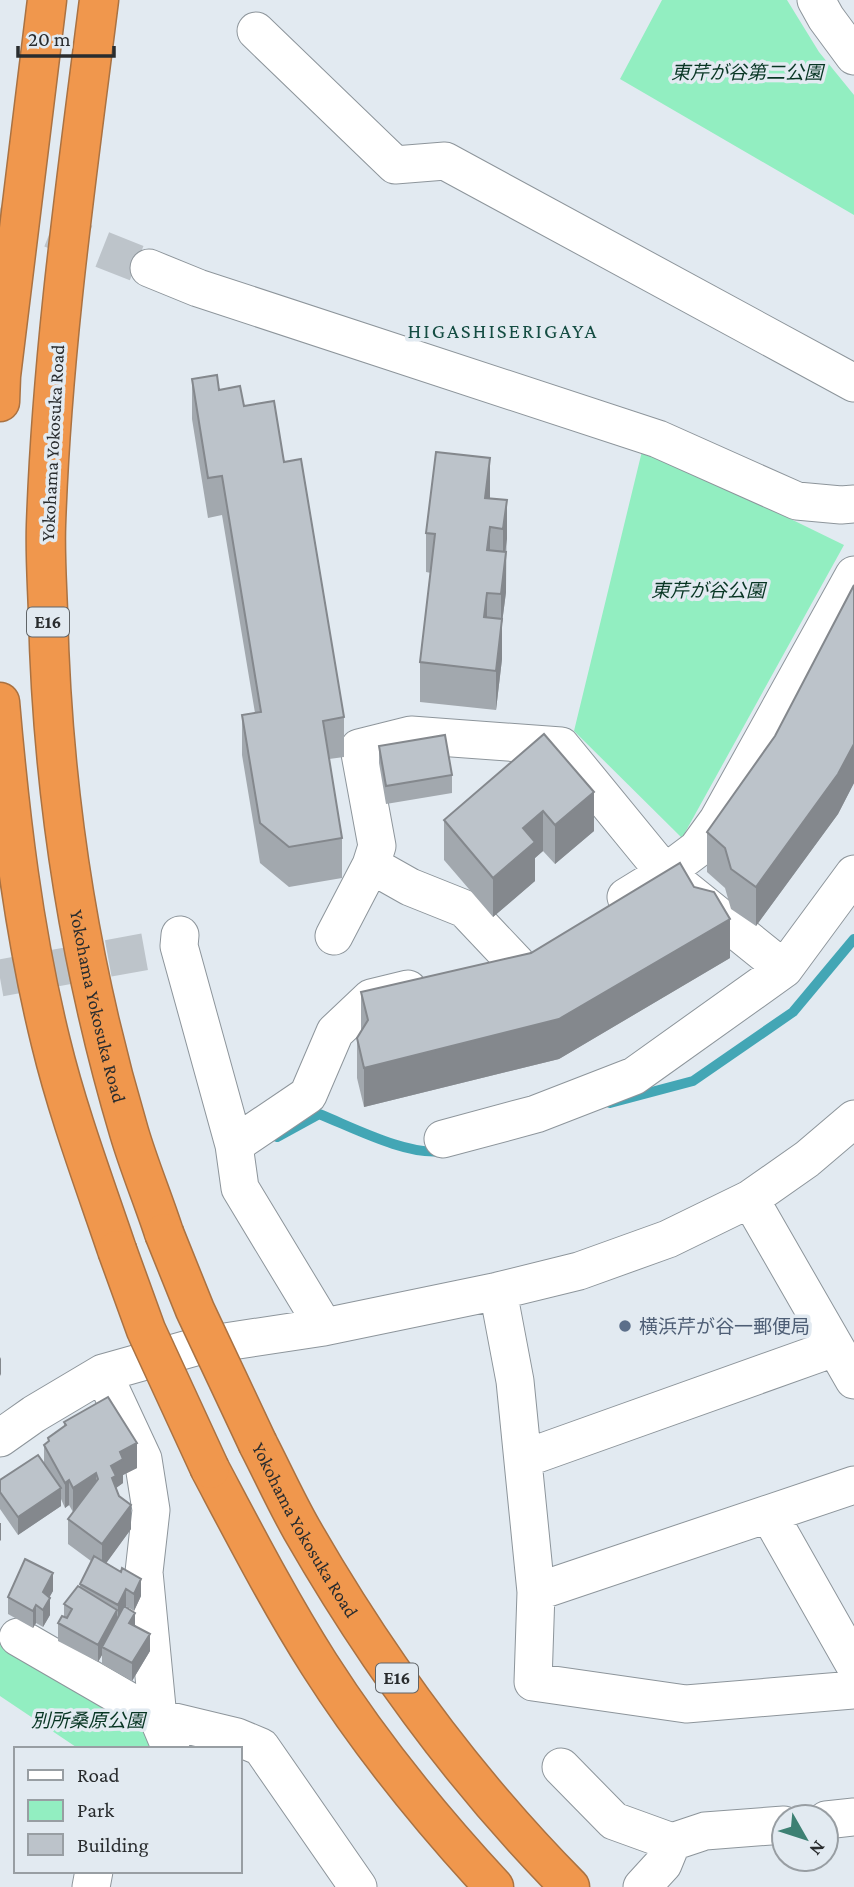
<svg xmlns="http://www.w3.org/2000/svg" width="854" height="1887" font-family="'Crimson Pro','Noto Sans JP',serif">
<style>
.green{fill:#92eec1}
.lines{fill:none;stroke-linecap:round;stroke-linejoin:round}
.stream{stroke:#43a6b5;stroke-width:10}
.minor-tunnel{stroke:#bdc4ca;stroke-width:37;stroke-dasharray:37 18;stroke-linecap:butt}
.minor-casing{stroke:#8d959b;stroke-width:39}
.highway-casing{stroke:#aa7242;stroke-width:41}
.minor{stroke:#fff;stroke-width:37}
.highway{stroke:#f0974d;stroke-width:38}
.highway-bridge-casing{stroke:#aa7242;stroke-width:41;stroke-linecap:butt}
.highway-bridge{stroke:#f0974d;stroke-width:38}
.wall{fill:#a2a8ae}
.shaded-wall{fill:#84888d}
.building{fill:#bcc3ca;stroke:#84888d;stroke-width:2}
.service-dot{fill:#5c6f8a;stroke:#e2eaf1;stroke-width:2.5}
.labels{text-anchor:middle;stroke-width:7;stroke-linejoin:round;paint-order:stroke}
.shield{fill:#e2eaf1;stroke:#606568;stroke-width:2}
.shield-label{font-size:18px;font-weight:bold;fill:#292c2e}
.park-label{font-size:19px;font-style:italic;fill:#073523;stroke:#e2eaf1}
.street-label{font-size:19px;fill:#292c2e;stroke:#e2eaf1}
.service-label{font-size:19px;fill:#4e5e75;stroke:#e2eaf1;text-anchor:start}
.neighbourhood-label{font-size:21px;letter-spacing:2px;fill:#154d43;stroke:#e2eaf1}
</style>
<rect width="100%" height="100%" fill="#e2eaf1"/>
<!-- green -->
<path class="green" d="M662,0H787L819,52L854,95V215L620,79Z
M643,447L844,545L682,838L574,731Z
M0,1636L152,1725L161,1749H79L0,1696Z"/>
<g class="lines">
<!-- stream -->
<path class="stream" d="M610,1103L693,1081L793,1012L854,939
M277,1137L319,1114C352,1127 407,1156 442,1151"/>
<!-- minor-tunnel -->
<path class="minor-tunnel" d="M0,209L149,268
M0,978L160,949"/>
<!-- minor casing -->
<g class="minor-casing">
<path id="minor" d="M816,0L826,18L854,56
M256,31L395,165L445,161L854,383
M149,268L198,288L658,439L797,501L841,505L854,504
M371,865L410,887L465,909L516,963
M626,897L665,873L697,849L718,820L854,575
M180,935L179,946L234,1145
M334,936L371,865L377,846L359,748L411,735L561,746L665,873L784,969
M443,1139L536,1114L634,1076L784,969L854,874
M750,1199L854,1380
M498,1291L515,1381L536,1592L533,1682L686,1704L854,1690
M324,1327L240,1188L234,1145L308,1095L335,1032L371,998L408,989
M103,1373L143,1459L151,1510L144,1572L158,1718L171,1749
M0,1438L34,1414L103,1373L199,1346L324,1327L498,1291L579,1271L668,1239L750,1199L807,1159L854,1119
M523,1459L834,1348
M769,1514L854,1664
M536,1592L854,1485
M18,1637L158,1718L237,1737L261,1747L358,1887
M561,1767L614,1821L672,1842L705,1831L784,1825
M826,1820L854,1817
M91,1887L94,1871
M642,1887L663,1864L672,1842"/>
</g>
<!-- highway casing -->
<g class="highway-casing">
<g id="highway">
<path id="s1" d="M99,0C77,175 52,349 46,525C45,554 47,583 48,612C52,788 79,964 129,1132C139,1166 153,1199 164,1233"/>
<path d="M0,402L1,376L47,0"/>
<path d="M0,702C10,817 23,930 51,1043C68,1113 94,1182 117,1250"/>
<path id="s2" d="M258,1444C273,1473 286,1502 302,1530C376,1659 465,1781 570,1887"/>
<path d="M210,1469C245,1535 279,1601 319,1664C370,1744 430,1818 494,1887"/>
</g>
</g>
<!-- minor -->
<use href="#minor" class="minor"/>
<!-- highway -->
<use href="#highway" class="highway"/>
<!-- highway-bridge casing -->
<g class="highway-bridge-casing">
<path id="highway-bridge" d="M164,1233L195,1310L258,1444
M117,1250L146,1330L210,1469"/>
</g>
<!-- highway-bridge -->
<use href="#highway-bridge" class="highway-bridge"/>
</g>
<!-- wall -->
<path class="wall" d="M192,379L219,390L244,406L284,462L344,717V757L329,759L342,838V878L289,887L260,863L242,755V715L255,713L222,515L208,518L192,419Z
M490,498L507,500L506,592L502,623V659L496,710L420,702V662L431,573L426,572V533Z
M854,585V783L838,814L756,926L731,909L725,888L707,872V832L775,736Z
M544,734L594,831L555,864L543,851L535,858V881L493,917L444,860V820Z
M379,746L452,775V793L386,804L379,763Z
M730,958L559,1059L364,1107L357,1078V1038L361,1031V992Z
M64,1422L137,1468L123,1475V1483L116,1488L131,1529L106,1563L141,1596L134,1611L126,1606L125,1607L150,1651L132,1681L102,1664V1655L98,1662L58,1641V1623L64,1616V1604L80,1587V1584L91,1561L68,1544V1519L73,1512L69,1505L65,1508L61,1499V1506L18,1535L0,1509V1480L44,1464V1445L48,1443V1438L64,1427Z
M53,1591L49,1597L50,1615L43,1627L36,1623L33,1628L8,1614V1597Z"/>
<!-- shaded-wall -->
<path class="shaded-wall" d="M490,458V498L485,537V498Z
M507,500V539L503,568V529Z
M490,527V566L487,550Z
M506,552V592L502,623V659L496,710V671L501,630V594Z
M487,593V632L484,617Z
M854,744V783L838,814L756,926V887Z
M594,792V831L555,864V825Z
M543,811V851L535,858V881L493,917V878L523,828Z
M730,919V958L559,1059L364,1107V1068Z
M1,1357V1374L0,1376V1359Z
M137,1443V1468L123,1475V1483L116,1488L112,1503L111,1466L120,1452Z
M96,1473V1498L73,1513V1488Z
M69,1480V1505L65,1508V1483Z
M61,1488V1506L18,1535V1517Z
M131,1505V1529L102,1569V1544Z
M0,1523H1V1540L0,1541Z
M53,1573V1591L43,1609V1592Z
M141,1579V1596L134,1611V1594Z
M126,1589V1606L118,1622V1605Z
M50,1598V1615L43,1627V1610Z
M36,1605V1623L33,1628V1611Z
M117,1610V1627L102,1647V1655L98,1662V1645Z
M135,1613V1631L129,1623Z
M150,1634V1651L132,1681V1663Z"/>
<!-- building -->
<path class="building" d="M217,375L219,390L240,386L244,406L274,401L284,462L301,459L344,717L323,721L342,838L289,847L260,823L242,715L261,712L222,476L208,478L192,379Z
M436,452L490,458L485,498L507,500L503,529L490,527L487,550L506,552L501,594L487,593L484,617L502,619L496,671L420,662L435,534L426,533Z
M854,585V744L838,774L756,887L731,869L725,848L707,832L775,736Z
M544,734L594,792L555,825L543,811L523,828L535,842L493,878L444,820Z
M445,735L452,775L386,786L379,746Z
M680,863L694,887L714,892L730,919L559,1019L364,1068L357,1038L368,1020L361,992L531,953Z
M108,1397L137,1443L120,1452L123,1459L111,1466L116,1476L112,1478L119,1496L131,1505L102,1544L68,1519L98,1479L96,1473L73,1488L69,1480L65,1483L44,1445L49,1441L48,1438L66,1425L64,1422Z
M38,1455L61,1488L18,1517L0,1492V1480Z
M94,1556L121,1572L122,1568L141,1579L134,1594L126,1589L118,1605L80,1584Z
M25,1559L53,1573L43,1592L50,1598L43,1610L36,1605L33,1611L8,1597Z
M78,1586L117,1610L98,1645L58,1623L62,1616L67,1618L72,1609L64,1604Z
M124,1606L135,1613L129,1623L150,1634L132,1663L102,1647Z"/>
<!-- markers -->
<circle class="service-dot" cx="625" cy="1326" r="7"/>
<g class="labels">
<!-- shield labels -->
<g class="shield">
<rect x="27" y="607.5" width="42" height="29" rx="5"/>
<rect x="376" y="1663.5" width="42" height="29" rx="5"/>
</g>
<g class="shield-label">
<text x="48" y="628">E16</text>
<text x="397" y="1684">E16</text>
</g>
<!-- park labels -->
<g class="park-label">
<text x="747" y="79">東芹が谷第二公園</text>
<text x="708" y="597">東芹が谷公園</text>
<text x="88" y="1727">別所桑原公園</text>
</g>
<!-- street labels -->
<g class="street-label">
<text transform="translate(52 443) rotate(-87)" y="7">Yokohama Yokosuka Road</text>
<text dy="7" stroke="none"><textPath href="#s1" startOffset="1013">Yokohama Yokosuka Road</textPath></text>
<text dy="7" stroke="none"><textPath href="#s2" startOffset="98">Yokohama Yokosuka Road</textPath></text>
</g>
<!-- service labels -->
<g class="service-label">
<text x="639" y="1333">横浜芹が谷一郵便局</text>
</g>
<!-- neighbourhood labels -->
<g class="neighbourhood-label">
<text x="503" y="338">HIGASHISERIGAYA</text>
</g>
</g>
<!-- legend -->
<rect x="14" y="1747" width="228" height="126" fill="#e2eaf1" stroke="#989ea3" stroke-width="2"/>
<rect x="28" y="1770" width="35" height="10" fill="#ffffff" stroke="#989ea3" stroke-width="2"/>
<text x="77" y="1782" font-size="21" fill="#292c2e">Road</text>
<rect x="28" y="1800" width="35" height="21" fill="#92eec1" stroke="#989ea3" stroke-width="2"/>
<text x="77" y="1817" font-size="21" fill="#292c2e">Park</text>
<rect x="28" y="1834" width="35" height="21" fill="#bcc3ca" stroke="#989ea3" stroke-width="2"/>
<text x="77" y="1852" font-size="21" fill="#292c2e">Building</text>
<!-- north arrow -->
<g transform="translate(805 1838) rotate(129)"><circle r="33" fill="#e2eaf1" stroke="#989ea3" stroke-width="2"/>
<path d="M0-5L12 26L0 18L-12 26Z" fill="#3d8073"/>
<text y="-10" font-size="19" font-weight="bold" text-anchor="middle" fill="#292c2e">N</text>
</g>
<!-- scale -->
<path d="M18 46v10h96v-10" fill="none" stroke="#292c2e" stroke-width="3.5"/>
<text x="28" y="46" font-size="21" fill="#292c2e" stroke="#e2eaf1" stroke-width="5" paint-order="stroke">20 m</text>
</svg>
